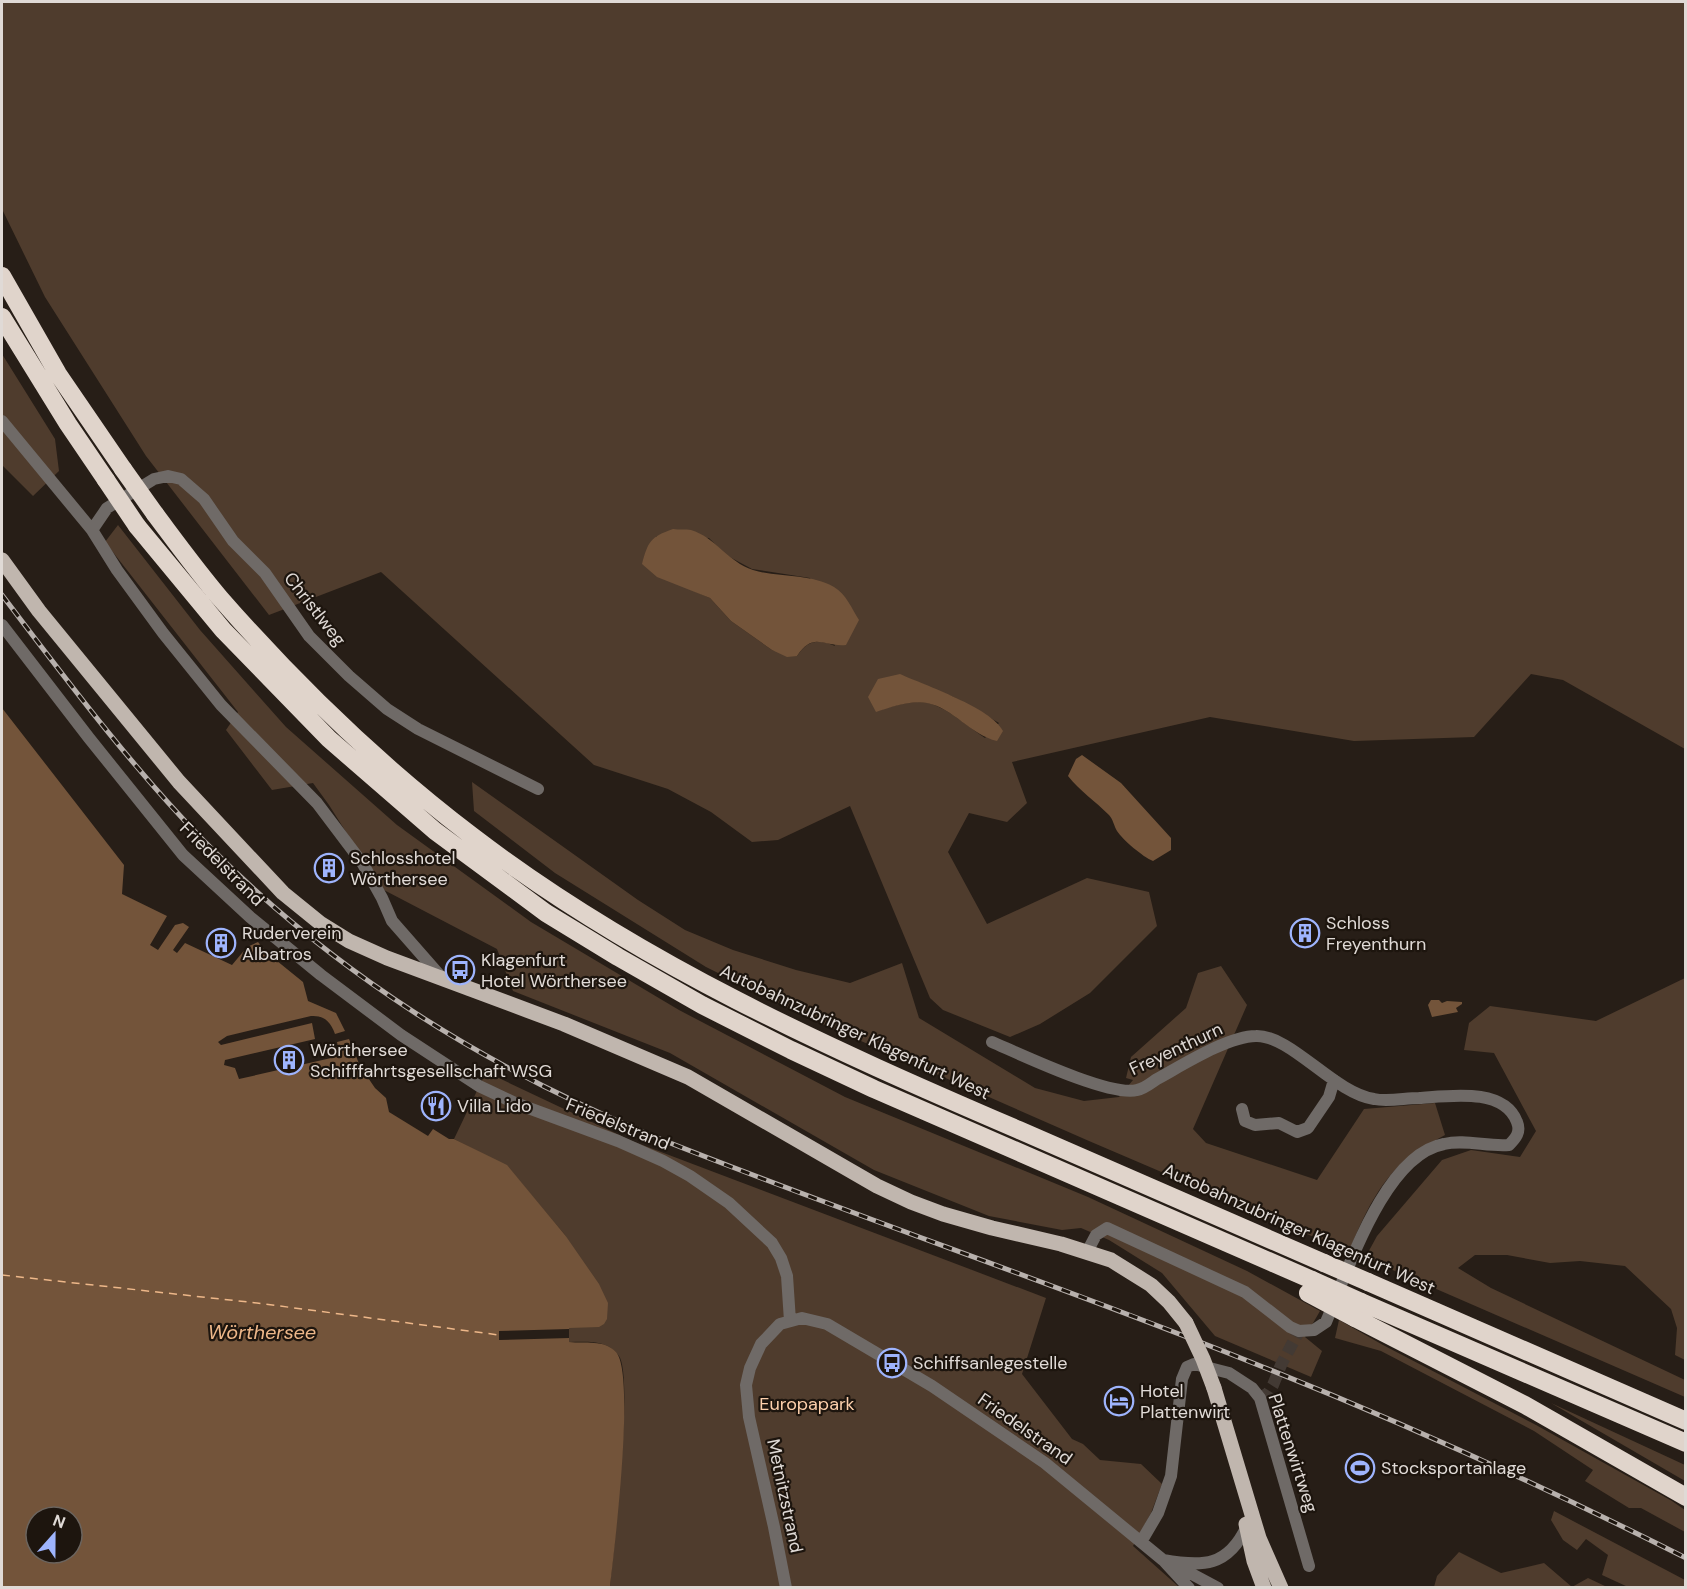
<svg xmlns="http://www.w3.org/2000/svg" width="1687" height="1589" font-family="'DM Sans',sans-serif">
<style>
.green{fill:#4f3c2d;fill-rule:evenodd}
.water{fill:#73543a;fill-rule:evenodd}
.pier{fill:#271e17}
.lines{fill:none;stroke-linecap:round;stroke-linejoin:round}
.ferry{stroke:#edb789;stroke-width:1.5;stroke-dasharray:8 6;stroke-linecap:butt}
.minor-tunnel{stroke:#433a34;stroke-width:12;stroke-dasharray:12 6;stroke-linecap:butt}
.minor{stroke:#6f6a67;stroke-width:12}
.primary{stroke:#c0b6ae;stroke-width:15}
.motorway{stroke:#e0d4cb;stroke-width:18}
.rail-casing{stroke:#b8b1ad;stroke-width:5}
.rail{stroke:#1d150e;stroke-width:3;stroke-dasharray:9;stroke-linecap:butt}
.primary-bridge{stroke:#c0b6ae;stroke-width:15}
.motorway-bridge{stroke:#e0d4cb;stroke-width:18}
.labels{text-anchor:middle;stroke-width:4.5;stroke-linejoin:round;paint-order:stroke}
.street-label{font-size:18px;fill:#e0dad6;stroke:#1d150e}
.poi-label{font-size:18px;fill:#e0dad6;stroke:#1d150e;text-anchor:start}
.park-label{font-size:18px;fill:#fdd0ac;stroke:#1d150e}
.water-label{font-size:20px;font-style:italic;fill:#edb789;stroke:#1d150e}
</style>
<rect width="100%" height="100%" fill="#271e17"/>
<!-- green -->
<path class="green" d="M2,2H1685V749L1563,680L1531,674L1474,737L1354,741L1210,717L1012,762L1027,803L1007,822L969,813L948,852L987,924L1087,878L1149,892L1157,926L1090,993L1040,1024L1010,1037L943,1010L930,998L850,806L778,840L752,842L711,812L668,789L594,765L381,572L269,615L146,456L45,297L2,209ZM656,536L709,538L726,555L752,569L810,578L835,646C818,639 808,640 797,656L772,650L731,621L710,598L687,588ZM936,690L956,698L999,723L985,738C968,727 948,708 928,703C911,699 892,707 876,711Z
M2,354L55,439L59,471L33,496L2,465Z
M118,525L200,630L286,727L397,825L531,922L679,1010L845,1097L1088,1197L1247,1271L1320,1311L1305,1337L1322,1351L1311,1377L1215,1336L1162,1273L1109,1240L1081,1228L1062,1230L989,1216L874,1170L670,1053L513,991L497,949L382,889L329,805L313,783L272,790L226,730L238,712L105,542Z
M472,782L638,900L685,930L733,950L796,970L850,983L902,963L919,1018L1035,1088L1084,1101L1119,1097L1133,1080L1126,1078L1131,1057L1186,1008L1198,973L1221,966L1247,1005L1193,1129L1206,1143L1317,1180L1364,1109L1435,1103L1445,1135C1434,1141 1423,1147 1413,1154C1381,1177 1363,1216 1349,1252L1089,1141L813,1020L706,967L555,873L474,811Z
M1685,978V1360L1675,1355L1677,1328L1671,1309L1625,1266L1580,1261L1550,1263L1507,1255H1475L1458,1268L1491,1288L1685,1380V1397L1365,1258L1377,1236L1442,1160L1471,1150L1520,1157L1536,1131L1494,1053L1464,1050L1469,1023L1490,1006L1596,1021Z
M486,1072L632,1141L1046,1298L1022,1374L1072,1439L1083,1444L1100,1460L1141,1464L1162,1484L1151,1513L1133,1546L1179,1587H610C613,1552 634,1377 619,1356C607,1339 587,1342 569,1342L568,1327H599L565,1235L507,1166L454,1139Z
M1339,1320L1383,1345L1536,1425L1672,1501L1685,1510V1532L1641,1508H1629L1585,1481L1593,1470L1534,1431L1381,1351L1335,1338Z
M1551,1403L1685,1465V1481Z
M1554,1511L1685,1580V1587H1628L1602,1575L1608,1555L1586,1539L1577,1550L1563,1540L1551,1520Z
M1459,1552L1501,1573L1544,1563L1572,1587L1588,1578L1607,1587H1434L1437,1576Z"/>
<!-- water -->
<path class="water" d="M673,529C679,530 686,529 691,530C715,537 728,562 753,570C779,578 810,573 834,587C846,594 852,609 859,620L846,645C822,647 814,631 797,656L787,657L772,650L731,621L710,598L657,577L642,564C648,542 650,537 673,529Z
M900,674C924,685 992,708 1003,731L997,741C971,735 953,708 927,703C910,700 892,707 876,712L868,697L878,679Z
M2,708L124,865L122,894L167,916L150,945L158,950L175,925L183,923L189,927L173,950L177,953L185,943L232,965L247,947L258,942L266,952L303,982L308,1001L336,1013L345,1031L335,1034C331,1022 324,1015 311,1016L227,1036L218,1042L221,1045L312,1023L315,1039L225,1060L224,1065L235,1068L239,1079L340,1056L337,1042L349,1039L360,1066L375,1088L386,1098L389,1112L428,1136L433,1129L449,1139H454L507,1165L565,1235L599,1284L608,1303L607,1319L604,1324L599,1327L569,1328V1342C585,1344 604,1339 616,1352C636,1374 614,1551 610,1587H2ZM36,1517H72V1553H36Z
M1082,755L1121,783L1171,838V850L1153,861C1143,857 1123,840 1117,831C1114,826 1113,819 1109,815C1095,801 1080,791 1068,776L1076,759Z
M1431,1000H1439L1442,1003L1447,1001L1462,1002V1004L1456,1008L1458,1012L1432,1017L1428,1005Z"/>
<!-- pier -->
<path class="pier" d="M569,1329V1338L499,1340V1331Z"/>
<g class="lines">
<!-- ferry -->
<path class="ferry" d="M2,1275L257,1303L499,1335"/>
<!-- minor-tunnel -->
<path class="minor-tunnel" d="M1260,1398L1268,1393L1273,1385L1281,1365L1299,1331"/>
<!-- minor -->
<path class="minor" d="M2,421L92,530
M2,625L89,738L183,855L250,917L321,975L401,1035L479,1086L515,1103L618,1141L663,1161L690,1176L729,1203L772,1243L781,1258L787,1276L790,1321
M442,978L392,921L382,898L363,864L317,803L221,705L163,633L117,570L92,530L107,508L154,479L168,476L181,479L204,499L233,541L265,573L309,636L349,676L387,709L418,729L538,789
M992,1042C1020,1054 1110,1097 1137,1090C1144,1089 1151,1083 1157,1079C1181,1066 1228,1036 1256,1036C1291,1035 1334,1093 1374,1099C1388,1102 1405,1098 1419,1098C1449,1096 1504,1087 1517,1122C1521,1132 1516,1138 1509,1145C1488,1147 1465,1139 1444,1144C1384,1155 1348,1271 1326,1322L1314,1330L1299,1331L1290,1327L1245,1292L1107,1228L1096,1235L1087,1252
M1242,1109L1245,1121L1255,1125L1279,1123L1297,1132L1308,1128L1329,1097L1334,1080
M1141,1542L1158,1513L1171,1476L1182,1379L1187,1367L1194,1364L1229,1373L1252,1388L1260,1398L1309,1566
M1163,1560C1203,1567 1228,1567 1247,1526
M1175,1565L1218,1588
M786,1588L774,1527L749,1417L746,1385L750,1368L761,1344L780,1324L802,1318L827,1324L932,1386L1045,1463L1163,1560L1189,1588"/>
<!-- primary -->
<path class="primary" d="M2,560L39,611L179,782L283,893L320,923L349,941L387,958L564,1024L688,1077L877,1186L911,1202L943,1214L992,1228L1061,1244L1111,1260L1151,1285L1169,1302L1186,1323
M1214,1388L1259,1538L1281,1588
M1246,1524L1254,1561L1264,1588"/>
<!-- motorway -->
<path class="motorway" d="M2,276L58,374L123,469
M2,317L68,424L106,480
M155,514C176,542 197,571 220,598C296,685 380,766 472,836C638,963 828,1048 1019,1130C1121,1174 1222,1219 1324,1263
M137,526L223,630L329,739L435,831L546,913L618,957L702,1005L791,1050L874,1089L1312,1280
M1368,1282L1686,1421
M1361,1302L1686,1443
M1355,1318L1525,1405L1686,1497"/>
<!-- rail casing -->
<g class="rail-casing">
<path id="rail" d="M2,595C66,679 129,764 203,840C333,973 485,1067 655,1137C856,1217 1062,1286 1263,1367C1406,1424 1547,1488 1686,1558"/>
</g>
<!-- rail -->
<use href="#rail" class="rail"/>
<!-- primary-bridge -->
<path class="primary-bridge" d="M1186,1323L1203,1359L1214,1388"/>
<!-- motorway-bridge -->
<path class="motorway-bridge" d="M123,469L155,514
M106,480L137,526
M1324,1263L1368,1282
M1312,1280L1361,1302
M1308,1293L1355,1318"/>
</g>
<!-- icons -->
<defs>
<g id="building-ring" transform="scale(1.5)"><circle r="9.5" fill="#1d150e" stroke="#9eb4fd" stroke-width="1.5"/><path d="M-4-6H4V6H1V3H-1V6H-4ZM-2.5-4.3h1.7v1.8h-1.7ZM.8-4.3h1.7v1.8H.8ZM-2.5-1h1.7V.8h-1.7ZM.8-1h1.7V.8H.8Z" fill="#9eb4fd"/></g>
<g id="bus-ring" transform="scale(1.5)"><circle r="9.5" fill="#1d150e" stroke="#9eb4fd" stroke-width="1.5"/><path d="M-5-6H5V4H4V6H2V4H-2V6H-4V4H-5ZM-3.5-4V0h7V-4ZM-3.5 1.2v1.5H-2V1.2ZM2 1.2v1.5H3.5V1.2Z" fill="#9eb4fd"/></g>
<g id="restaurant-ring" transform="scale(1.5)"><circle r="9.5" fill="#1d150e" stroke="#9eb4fd" stroke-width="1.5"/><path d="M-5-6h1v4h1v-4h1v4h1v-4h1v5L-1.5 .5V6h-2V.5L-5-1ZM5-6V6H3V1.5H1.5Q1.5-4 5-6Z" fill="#9eb4fd"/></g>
<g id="hotel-ring" transform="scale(1.5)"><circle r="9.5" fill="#1d150e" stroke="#9eb4fd" stroke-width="1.5"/><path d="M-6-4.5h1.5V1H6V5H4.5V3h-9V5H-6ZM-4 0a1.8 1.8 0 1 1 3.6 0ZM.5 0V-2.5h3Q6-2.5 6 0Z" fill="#9eb4fd"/></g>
<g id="stadium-ring" transform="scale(1.5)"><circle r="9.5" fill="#1d150e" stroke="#9eb4fd" stroke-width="1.5"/><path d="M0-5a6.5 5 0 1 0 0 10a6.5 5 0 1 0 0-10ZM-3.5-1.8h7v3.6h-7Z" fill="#9eb4fd"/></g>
</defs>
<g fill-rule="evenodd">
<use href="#building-ring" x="329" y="868"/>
<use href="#building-ring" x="1305" y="933"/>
<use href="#building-ring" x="221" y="943"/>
<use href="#bus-ring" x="460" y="970"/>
<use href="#building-ring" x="289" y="1060"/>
<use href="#restaurant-ring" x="436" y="1106"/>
<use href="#bus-ring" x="892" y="1363"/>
<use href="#hotel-ring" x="1119" y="1401"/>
<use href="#stadium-ring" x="1360" y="1468"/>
</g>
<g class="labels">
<!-- street labels -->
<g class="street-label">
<text transform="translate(315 609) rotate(52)" y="6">Christlweg</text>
<text transform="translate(222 864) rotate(45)" y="6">Friedelstrand</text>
<text transform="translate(855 1032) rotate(25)" y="6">Autobahnzubringer Klagenfurt West</text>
<text transform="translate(1176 1049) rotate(-25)" y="6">Freyenthurn</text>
<text transform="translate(618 1124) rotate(22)" y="6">Friedelstrand</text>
<text transform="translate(1299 1229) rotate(24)" y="6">Autobahnzubringer Klagenfurt West</text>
<text transform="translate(1025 1429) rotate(35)" y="6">Friedelstrand</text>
<text transform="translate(1293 1453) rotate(72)" y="6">Plattenwirtweg</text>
<text transform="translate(785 1496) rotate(78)" y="6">Metnitzstrand</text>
</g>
<!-- poi labels -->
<g class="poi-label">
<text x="350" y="864">Schlosshotel<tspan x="350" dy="21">Wörthersee</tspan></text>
<text x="1326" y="929">Schloss<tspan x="1326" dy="21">Freyenthurn</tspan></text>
<text x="242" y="939">Ruderverein<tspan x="242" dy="21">Albatros</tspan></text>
<text x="481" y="966">Klagenfurt<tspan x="481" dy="21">Hotel Wörthersee</tspan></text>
<text x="310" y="1056">Wörthersee<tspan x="310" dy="21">Schifffahrtsgesellschaft WSG</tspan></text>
<text x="457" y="1112">Villa Lido</text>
<text x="913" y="1369">Schiffsanlegestelle</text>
<text x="1140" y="1397">Hotel<tspan x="1140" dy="21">Plattenwirt</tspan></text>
<text x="1381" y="1474">Stocksportanlage</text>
</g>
<!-- park labels -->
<g class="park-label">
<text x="807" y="1410">Europapark</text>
</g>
<!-- water labels -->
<g class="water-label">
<text x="262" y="1339">Wörthersee</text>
</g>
</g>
<!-- border -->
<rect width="1687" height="1589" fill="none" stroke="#e0dad6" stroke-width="6"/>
<!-- north arrow -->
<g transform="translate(54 1535) rotate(21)"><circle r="28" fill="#1d150e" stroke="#6b645e" stroke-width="1.5"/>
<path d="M0-4.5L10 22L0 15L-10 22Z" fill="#9eb4fd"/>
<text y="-9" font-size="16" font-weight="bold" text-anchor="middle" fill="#e0dad6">N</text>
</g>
</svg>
